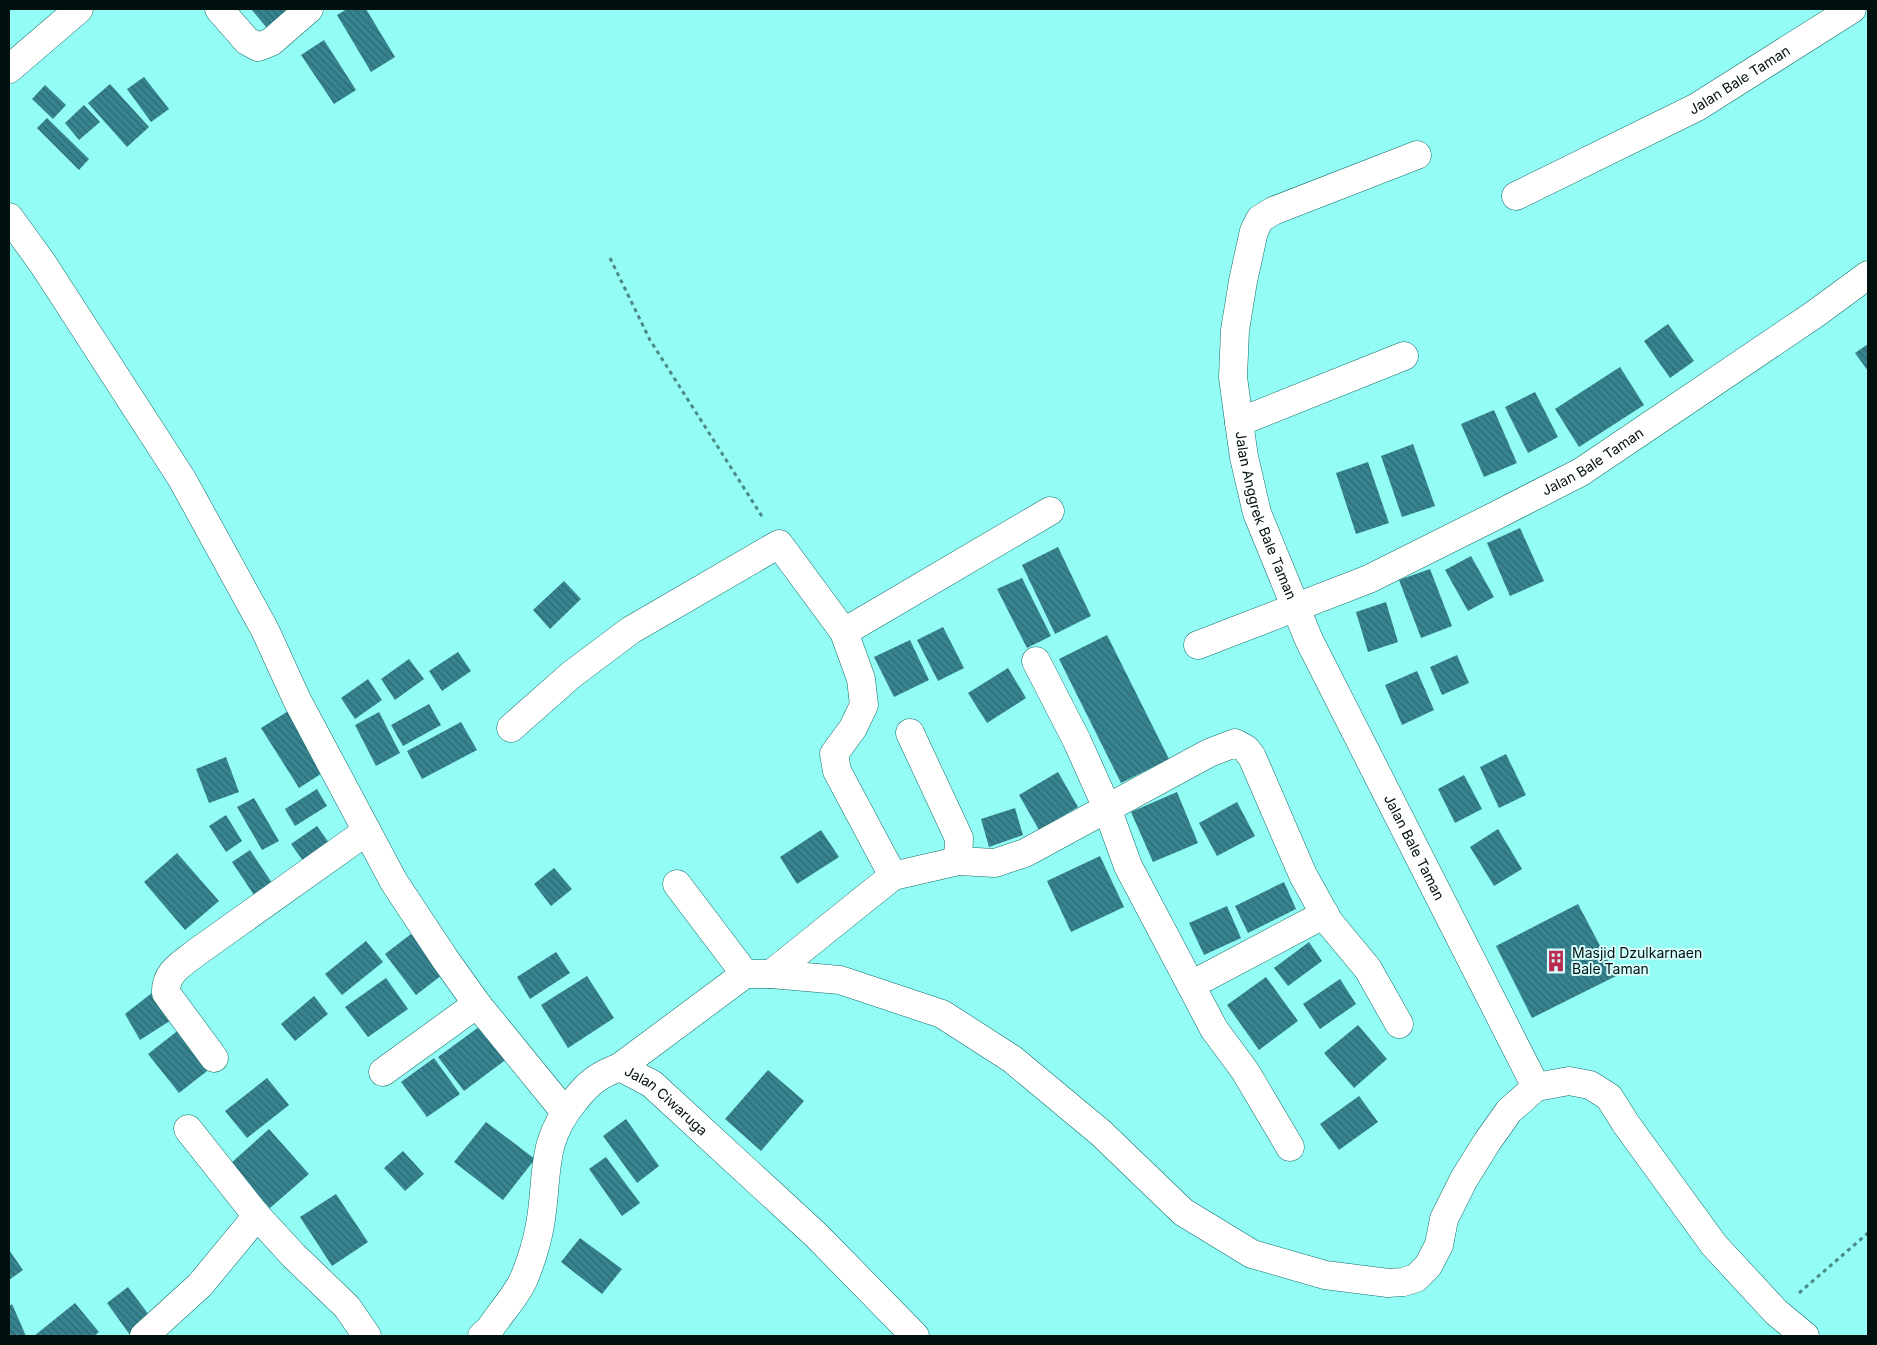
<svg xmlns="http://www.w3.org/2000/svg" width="1877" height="1345" font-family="Inter,sans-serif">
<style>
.building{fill:url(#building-back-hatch)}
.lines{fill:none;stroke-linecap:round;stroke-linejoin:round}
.minor-casing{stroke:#146e6a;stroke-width:29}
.tertiary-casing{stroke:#146e6a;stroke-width:29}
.path{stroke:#4c8a86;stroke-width:3;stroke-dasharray:4 4;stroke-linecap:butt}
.minor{stroke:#fff;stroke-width:28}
.tertiary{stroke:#fff;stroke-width:28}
.labels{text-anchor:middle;stroke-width:4;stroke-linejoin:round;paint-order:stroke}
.street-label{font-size:14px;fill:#001110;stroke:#d6fdf9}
.poi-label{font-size:14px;fill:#001110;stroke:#d6fdf9;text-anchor:start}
</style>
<defs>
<pattern id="building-back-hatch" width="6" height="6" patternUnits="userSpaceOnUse" patternTransform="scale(1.25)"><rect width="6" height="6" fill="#37838f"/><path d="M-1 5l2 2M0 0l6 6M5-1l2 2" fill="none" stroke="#2c6a73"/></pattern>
</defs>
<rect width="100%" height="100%" fill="#93fcf5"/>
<!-- building -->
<path class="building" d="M251,9H303L273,35Z
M347,9H366L395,57L371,72L337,15Z
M324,40L356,90L334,104L301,55Z
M144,77L169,109L151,122L127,89Z
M110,84L149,127L127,147L88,103Z
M45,85L66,105L53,119L32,99Z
M84,105L100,122L79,140L65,123Z
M47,118L89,159L79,170L37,128Z
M1668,324L1694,361L1670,378L1644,341Z
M1868,344V371L1855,353Z
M1620,367L1644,405L1579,447L1555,409Z
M1535,392L1558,437L1528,453L1505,407Z
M1494,410L1517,463L1484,477L1461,424Z
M1413,444L1435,506L1402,517L1381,456Z
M1368,462L1389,523L1356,534L1336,473Z
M1520,528L1544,581L1510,596L1487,543Z
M1058,547L1091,616L1055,634L1022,565Z
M1471,556L1494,597L1468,611L1445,570Z
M1430,569L1452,626L1421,638L1399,580Z
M1022,578L1051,636L1027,648L997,589Z
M564,581L581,599L550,629L533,610Z
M1386,602L1398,642L1368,652L1356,612Z
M943,627L964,668L938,681L917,640Z
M1107,635L1169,759L1121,783L1059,659Z
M910,640L929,680L894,697L874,657Z
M458,652L471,671L442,691L429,671Z
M1457,655L1469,683L1442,695L1430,667Z
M409,659L424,679L395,700L381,679Z
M1008,668L1026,698L987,723L968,693Z
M1417,671L1434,710L1402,725L1385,685Z
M368,679L382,700L355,719L341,698Z
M429,704L441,725L403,746L391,725Z
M290,710L327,770L299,788L261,728Z
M379,712L400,753L376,766L355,725Z
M461,722L477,750L422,779L407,751Z
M1506,754L1526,795L1499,808L1480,767Z
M226,757L239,792L209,803L196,769Z
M1058,772L1078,807L1039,830L1019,795Z
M1464,775L1482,809L1455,823L1438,789Z
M317,789L327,806L295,826L285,809Z
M1177,792L1198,843L1153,862L1131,812Z
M254,798L279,841L262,850L237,807Z
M1237,802L1255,836L1217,856L1199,823Z
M1015,808L1023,835L989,847L981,819Z
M226,815L242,841L226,852L209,826Z
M317,826L332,847L306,865L291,844Z
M1498,829L1522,869L1494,886L1470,847Z
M821,830L839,857L797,884L780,857Z
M250,850L274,886L256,898L232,862Z
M177,853L219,901L185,930L144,882Z
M1100,856L1124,907L1071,932L1047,881Z
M554,868L572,889L551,906L534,884Z
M1284,882L1296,909L1248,933L1235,906Z
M1578,904L1616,976L1532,1018L1496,946Z
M1227,906L1241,938L1204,955L1189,923Z
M411,934L442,975L416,995L385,954Z
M366,941L383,962L342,995L325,974Z
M1309,942L1322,961L1288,986L1274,968Z
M556,952L570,973L530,999L517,977Z
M587,976L614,1018L568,1048L541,1005Z
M1266,977L1298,1021L1259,1050L1227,1005Z
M386,978L408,1009L368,1037L345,1007Z
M1340,979L1356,1004L1320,1029L1303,1004Z
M157,989L176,1017L140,1040L125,1014Z
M314,996L328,1014L295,1041L281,1024Z
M487,1021L512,1055L464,1091L438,1057Z
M185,1025L216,1064L179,1093L148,1054Z
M1358,1025L1387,1059L1354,1088L1324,1053Z
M434,1058L460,1094L427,1117L401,1082Z
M768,1070L804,1101L761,1151L725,1119Z
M267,1078L289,1105L247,1138L225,1111Z
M1359,1096L1378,1122L1339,1150L1320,1124Z
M626,1119L659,1166L637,1183L603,1136Z
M486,1122L535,1159L503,1200L454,1162Z
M269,1129L309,1174L270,1208L230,1164Z
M403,1151L424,1174L405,1191L384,1168Z
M606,1157L640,1203L622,1216L589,1169Z
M336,1194L368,1242L332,1266L300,1217Z
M580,1238L622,1269L602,1294L561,1262Z
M9,1250L23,1270L9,1280Z
M128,1287L152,1319L130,1335L107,1303Z
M75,1303L99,1332L94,1336H34Z
M12,1304L26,1336H9V1306Z"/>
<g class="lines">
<!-- minor casing -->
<g class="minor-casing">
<g id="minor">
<path d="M219,9L247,41L258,47L271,42L309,9"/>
<path d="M9,69L79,9"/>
<path id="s1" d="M1417,155L1273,211L1260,219L1254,231L1243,281L1235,330L1233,377L1239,422L1244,457L1257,513L1309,640L1536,1087"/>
<path id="s2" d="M1516,196L1697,107L1852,9"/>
<path d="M9,217L43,264L182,479L265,630L297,700L394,882L445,959L477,1004L565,1112"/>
<path d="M1239,422L1404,356"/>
<path d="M844,632L1050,511"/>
<path id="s3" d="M1198,645L1369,579L1493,517L1581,472L1815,314L1868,275"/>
<path d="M1036,661L1077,741L1107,808L1128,866L1214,1029L1245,1071L1290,1147"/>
<path d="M511,728L571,675L631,630L779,544L844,632L861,679L864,705L853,728L834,754L837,771L893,876"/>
<path d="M910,733L959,838L958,861"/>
<path d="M677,884L745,974"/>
<path d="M771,974L893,876L958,861L995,863L1025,853L1209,753L1235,743L1246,749L1252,757L1303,875L1329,922L1368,969L1399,1024"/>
<path d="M1191,985L1325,914"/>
<path d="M214,1058L166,993C165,972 182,964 197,952L367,831"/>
<path d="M620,1067L745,974H771L840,980L942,1014L1012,1059L1101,1133L1183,1212L1252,1254L1325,1275L1388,1283L1403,1282L1416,1278L1428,1266L1439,1245L1444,1219L1464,1179L1487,1142L1509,1111L1536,1087L1569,1081L1590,1085L1609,1097L1626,1124L1714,1245L1776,1312L1805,1336"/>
<path d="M383,1072L477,1004"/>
<path d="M188,1129L257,1216L294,1256L347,1307L367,1336"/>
<path d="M144,1336L200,1285L257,1216"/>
</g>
</g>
<!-- tertiary casing -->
<g class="tertiary-casing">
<g id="tertiary">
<path id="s4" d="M482,1336L489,1330C498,1316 520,1291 525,1276C531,1261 537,1242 540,1225C549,1175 539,1143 575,1100C589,1082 599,1075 620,1067L652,1084L816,1235L915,1336"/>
</g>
</g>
<!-- path -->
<path class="path" d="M610,258L650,340L763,518
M1799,1293L1868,1233"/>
<!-- minor -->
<use href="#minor" class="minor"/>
<!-- tertiary -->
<use href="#tertiary" class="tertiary"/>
</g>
<!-- icons -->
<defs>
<g id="building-bare" transform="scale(1.725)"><path d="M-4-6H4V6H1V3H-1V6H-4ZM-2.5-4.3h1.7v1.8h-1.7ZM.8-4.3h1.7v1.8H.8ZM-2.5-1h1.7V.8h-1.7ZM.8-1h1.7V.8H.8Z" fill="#b92952" stroke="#d6fdf9" stroke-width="2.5" paint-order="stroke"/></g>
</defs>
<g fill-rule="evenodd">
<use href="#building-bare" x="1556" y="961"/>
</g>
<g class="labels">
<!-- street labels -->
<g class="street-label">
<text dy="5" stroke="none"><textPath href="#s2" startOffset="252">Jalan Bale Taman</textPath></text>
<text dy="5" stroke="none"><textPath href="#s3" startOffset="436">Jalan Bale Taman</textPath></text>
<text dy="5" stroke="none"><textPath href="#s1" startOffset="474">Jalan Anggrek Bale Taman</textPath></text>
<text dy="5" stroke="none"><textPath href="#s1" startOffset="839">Jalan Bale Taman</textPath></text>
<text dy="5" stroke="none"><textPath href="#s4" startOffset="374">Jalan Ciwaruga</textPath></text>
</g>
<!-- poi labels -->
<g class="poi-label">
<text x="1572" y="958">Masjid Dzulkarnaen<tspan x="1572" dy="16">Bale Taman</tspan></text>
</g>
</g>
<!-- border -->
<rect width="1877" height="1345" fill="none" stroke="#001110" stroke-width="20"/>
</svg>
